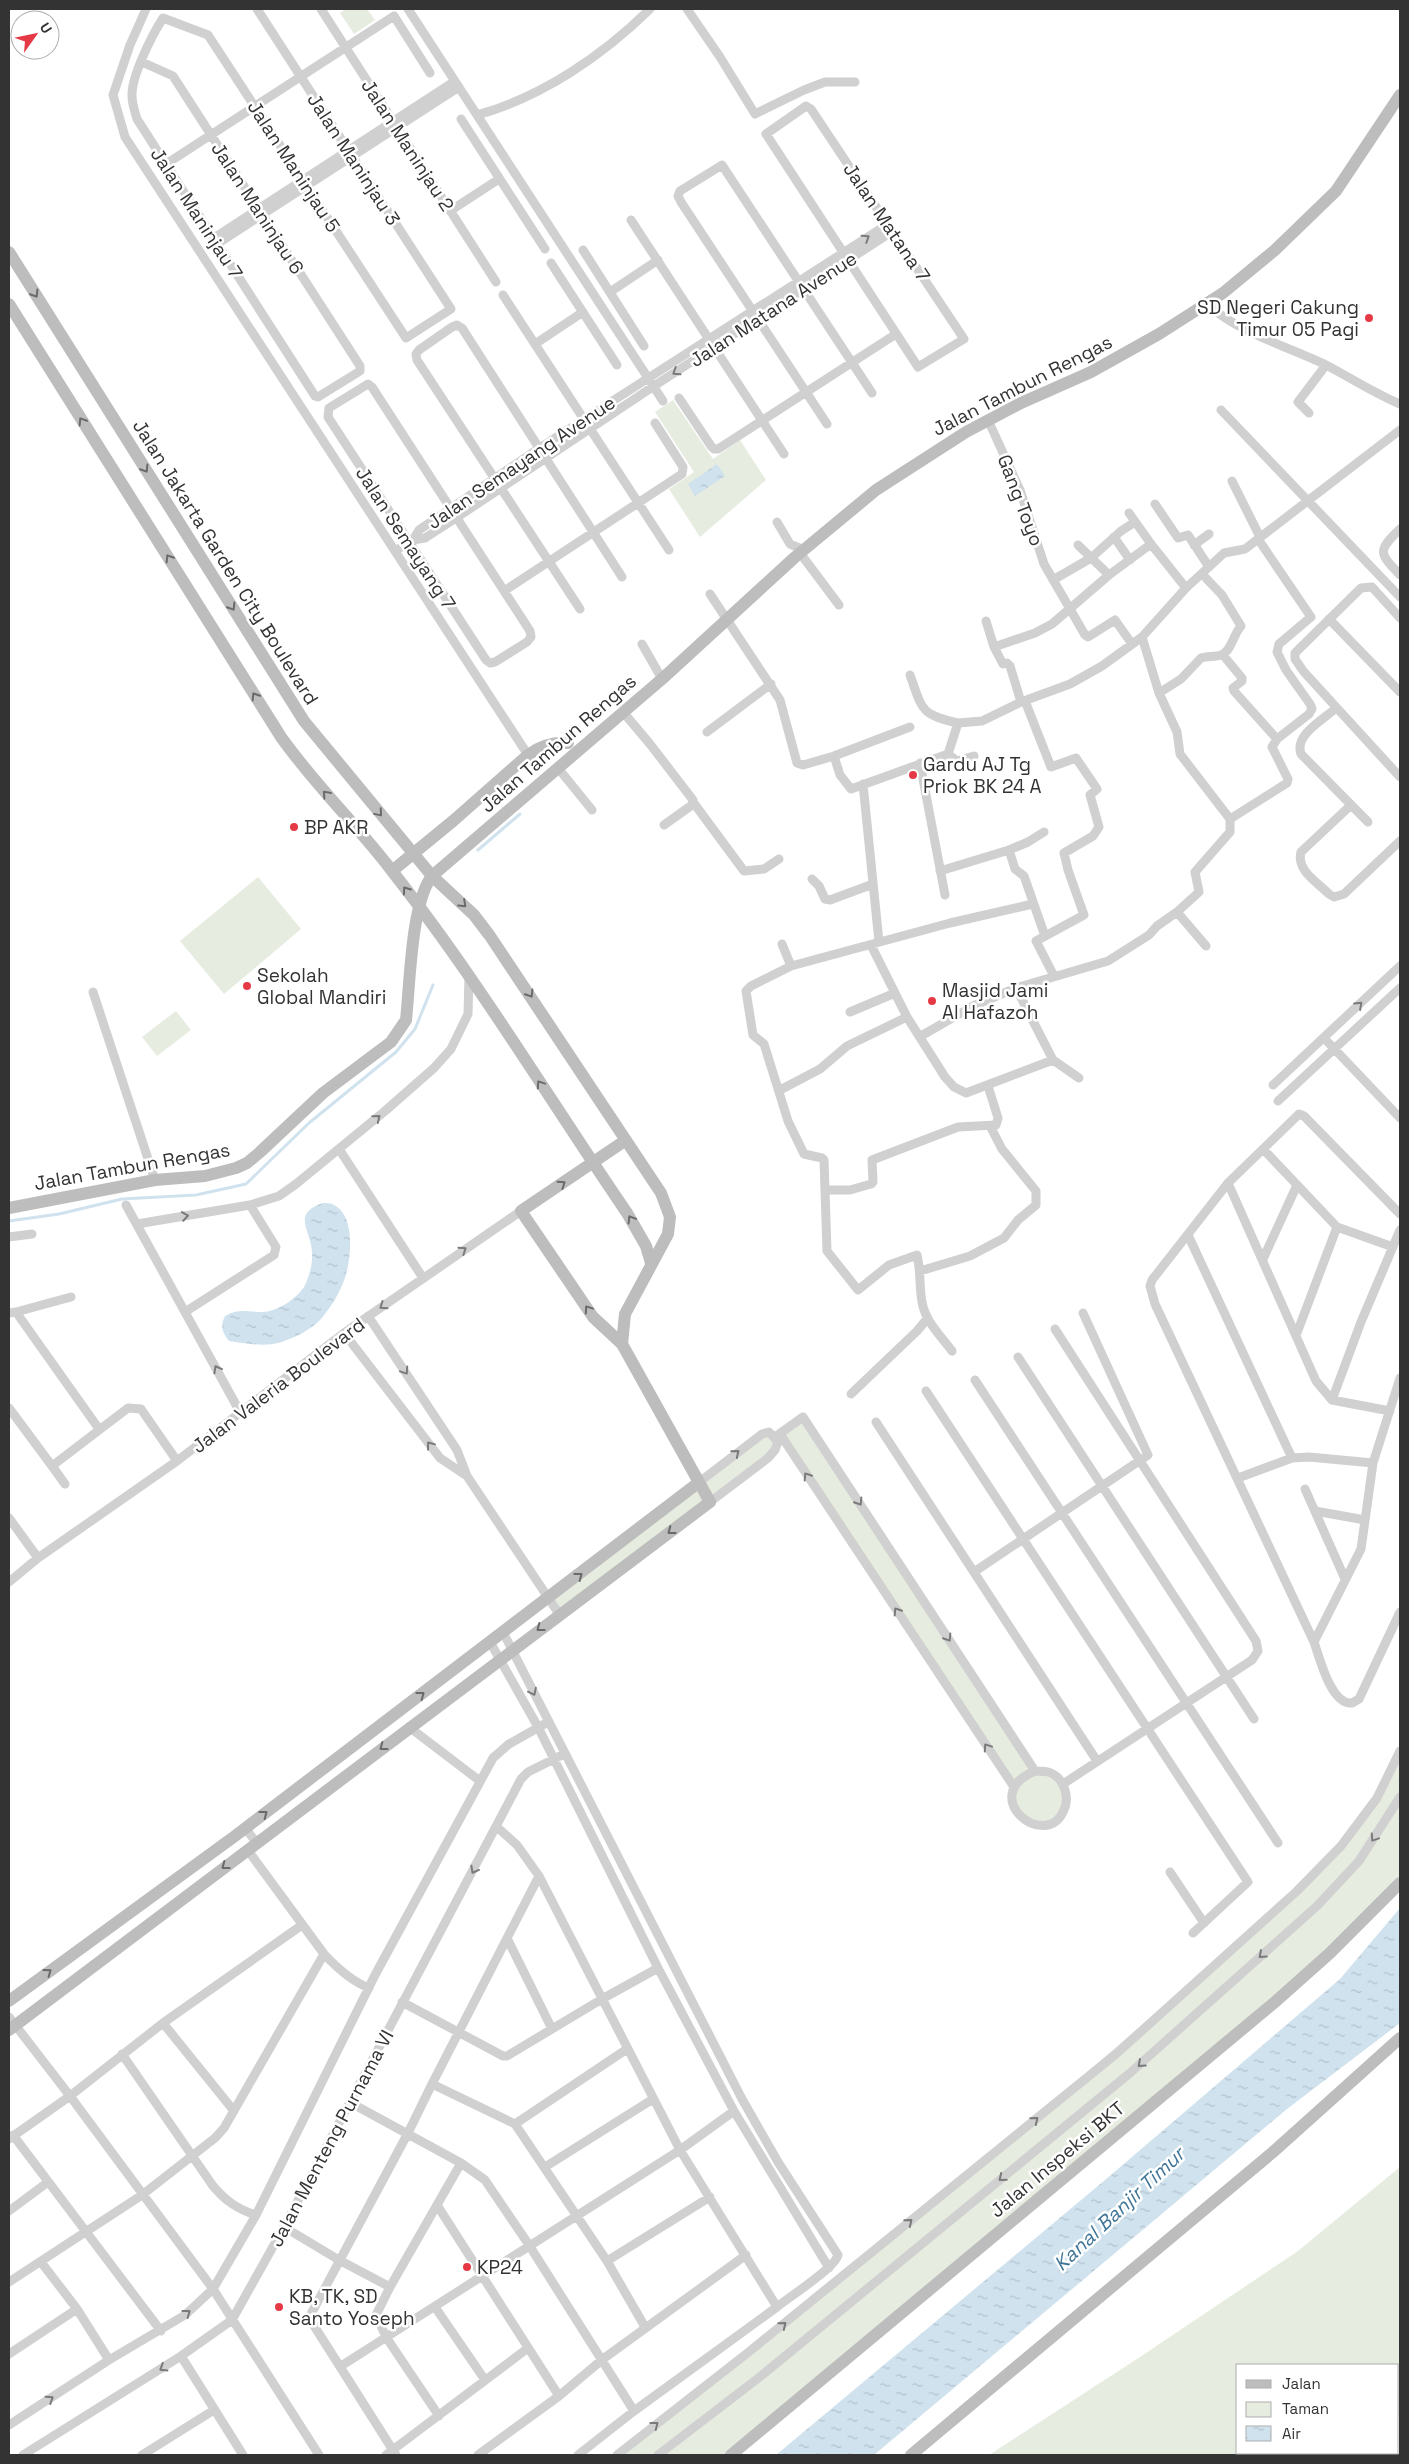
<svg xmlns="http://www.w3.org/2000/svg" width="1409" height="2464" font-family="'Space Grotesk',sans-serif">
<style>
.green{fill:#e6ecdf}
.water{fill:url(#water-ripples)}
.lines{fill:none;stroke-linecap:round;stroke-linejoin:round}
.stream{stroke:#cfe2ee;stroke-width:3}
.street{stroke:#d0d0d0;stroke-width:9}
.secondary{stroke:#bdbdbd;stroke-width:12}
.oneway{stroke:#7a7a7a}
.oneway2{stroke:#6a6a6a}
.poi-dot{fill:#e63946;stroke:#fff;stroke-width:2}
.labels{text-anchor:middle;stroke-width:5;stroke-linejoin:round;paint-order:stroke}
.street-label{font-size:19px;fill:#333;stroke:#fff}
.poi-label{font-size:19px;fill:#333;stroke:#fff;text-anchor:start}
.water-label{font-size:20px;font-style:italic;fill:#3f7597;stroke:#fff}
</style>
<defs>
<pattern id="water-ripples" width="26" height="14" patternUnits="userSpaceOnUse" patternTransform="scale(1.25)"><rect width="26" height="14" fill="#cfe2ee"/><path d="M2 4q2-2 4 0t4 0M15 11q2-2 4 0t4 0" fill="none" stroke="#b2c2cd"/></pattern>
</defs>
<rect width="100%" height="100%" fill="#fff"/>
<!-- green -->
<path class="green" d="M346,9H367L375,20L354,34L340,13Z
M673,400L713,459L740,440L766,480L700,537L669,489L694,472L655,412Z
M258,877L301,929L224,994L180,941Z
M176,1011L191,1030L157,1056L142,1037Z
M803,1417L1035,1771L1051,1773L1063,1784L1064,1811L1042,1826L1017,1814L1014,1787L780,1434Z
M772,1434L775,1450L559,1614L548,1598L751,1441Z
M1400,1751V1882L1275,2002L731,2455H617L984,2161L1297,1891L1377,1798Z
M1400,2167V2414L1398,2416V2365H1238V2453H1336L1332,2455H989L1140,2357L1298,2251Z"/>
<!-- water -->
<path class="water" d="M717,464L725,476L695,496L688,484Z
M323,1203C326,1203 331,1203 334,1205C357,1216 351,1265 343,1283C338,1296 330,1308 321,1319C311,1330 293,1339 278,1343C263,1347 244,1343 229,1341C222,1332 220,1326 225,1316C239,1308 247,1312 262,1312C277,1312 296,1299 304,1287C309,1278 313,1263 312,1253C312,1231 290,1214 323,1203Z
M1400,1908V2023L1287,2109L874,2455H776L1105,2180L1340,1979Z"/>
<g class="lines">
<!-- stream -->
<path class="stream" d="M478,850L520,814
M9,1221L59,1214L122,1199L196,1195L246,1184L309,1123L396,1052L415,1029L433,985"/>
<!-- street -->
<path class="street" d="M146,9L130,45L113,95L125,137L528,755
M321,9L496,282
M408,9L663,401
M687,9L720,57L755,114L804,90L825,82H855
M142,62L173,76L360,366V371L318,397L315,396L137,119C135,112 132,104 132,96C131,77 152,35 163,18L208,35L406,338L451,309L257,9
M806,106L811,109L964,339L918,367L766,134Z
M477,115C542,97 602,56 650,9
M461,119L545,249
M166,164L394,16L430,73
M450,211L499,179
M631,220L784,454
M214,238L455,81
M217,244L459,87
M583,250L644,346
M551,263L617,365
M610,292L658,260
M503,295L669,550
M1208,303C1227,328 1296,350 1326,365C1351,378 1374,393 1400,404
M535,344L583,312
M368,384L372,387L530,631L531,637L527,642L495,662L490,663L486,660L328,417L329,408Z
M679,398L711,446L714,449H718L896,334
M1221,410L1400,597
M1309,413L1298,402L1326,365
M988,420L1020,490L1044,564L1085,635L1088,637L1115,620L1132,644
M827,424L681,202L678,196L680,191L722,165L872,393
M1232,481L1260,537
M1155,504L1178,538L1188,535L1209,567
M777,522L790,544L804,550
M1400,529C1377,551 1379,553 1400,575
M1114,537L1130,560
M413,540L419,530L538,449L888,224
M1151,544L1186,588
M1078,545L1109,575
M1194,545L1209,534
M395,551L413,540L425,538L456,518L654,386L893,231
M800,553L839,605
M1053,580L1091,558L1121,531L1135,522
M504,591L682,474L683,467L655,423
M710,594L780,700L797,763L803,765L834,756L840,775L851,789L948,754L958,723L982,721L1021,702L1070,684L1102,666L1142,637L1186,588L1224,553L1245,549L1400,430
M580,609L417,360L416,354L419,350L452,327L457,325L462,328L622,577
M1400,618L1372,587L1361,588L1295,653V659L1304,672L1400,777
M1329,619L1400,692
M986,621L994,647L1035,633L1052,624L1109,575L1151,544L1129,513
M642,644L662,679
M994,647L1003,664L1007,663L1010,666L1021,702
M1223,655L1242,678V681L1233,688L1234,691L1277,739L1309,714L1312,709L1310,704L1286,670L1277,652L1279,644L1311,617L1258,539
M910,675C923,711 920,714 958,723
M1159,693L1181,679L1201,658C1207,656 1215,657 1221,655C1231,652 1233,635 1241,626L1222,595L1202,574
M1025,701L1051,767L1076,758L1097,789L1090,795L1099,827L1093,836L1064,853L1068,870L1084,915L1036,941L1054,976
M1336,708C1323,720 1294,735 1301,754L1368,822
M623,712L650,744L693,800L692,805L664,825
M707,732L771,684
M948,754L957,761L974,756
M834,756L910,727
M920,763L945,895
M558,768L592,810
M863,784L879,942
M693,802L744,871L764,869L779,859
M1351,805L1301,852C1296,870 1317,882 1329,894L1334,897L1344,894L1400,841
M1230,819L1287,783L1288,779L1272,747L1277,739
M1009,850L1015,869L1024,876L1045,936
M940,871L1009,850L1028,842L1044,832
M812,879L819,886L825,899L830,900L873,884
M1177,912L1206,946
M782,944L791,966
M871,945L907,1017L945,1077L954,1087L966,1093L1053,1060L1016,988
M93,992L155,1180
M850,1012L895,993
M907,1017L847,1046L820,1069L782,1089L779,1092L788,1121L804,1154L822,1158L824,1160L827,1251L858,1290L889,1265L917,1255C921,1271 919,1286 922,1302C925,1321 941,1336 952,1351
M921,1036L973,1006L1016,988L1108,961L1149,935L1157,926L1177,912L1199,892L1195,872L1230,832V819L1180,754L1177,732L1159,693L1142,637
M1324,1038L1400,1118
M1053,1060L1079,1078
M1273,1085L1400,966
M779,1092L764,1044L753,1035L746,991L751,986L791,966L950,923L1033,904
M1278,1101L1400,988
M339,1149L423,1278
M1263,1149L1337,1227L1393,1247
M1228,1183L1316,1381L1332,1400L1390,1411
M826,1190H850L871,1184L873,1182L872,1160L958,1127L996,1125L998,1118L988,1086
M126,1205L240,1412
M1400,1214L1304,1116L1299,1114L1228,1183L1152,1280L1150,1286L1155,1304L1314,1642C1320,1659 1331,1705 1352,1703L1359,1699L1400,1612
M137,1224L250,1205L279,1196L296,1184L385,1111L434,1068L451,1049L468,1014L469,976
M1188,1235L1292,1458
M9,1237L32,1234
M1263,1259L1297,1185
M920,1271L970,1256L1004,1238L1018,1220L1036,1205V1191L1002,1149L990,1126
M16,1312L71,1297
M185,1312L274,1255L276,1247L250,1205
M9,1313L16,1312L99,1429
M368,1316L457,1450L467,1476L559,1614
M1055,1329L1256,1641L1258,1651L1252,1660L1063,1784
M344,1333L440,1458L467,1476
M1297,1333L1337,1227
M1018,1357L1254,1719
M975,1380L1278,1843
M926,1391L1248,1882L1193,1933
M851,1394L917,1331L927,1319
M1332,1400L1361,1322L1400,1230
M9,1408L52,1466L128,1408L141,1409L177,1461
M876,1422L1097,1761
M780,1434L1014,1787
M775,1437L803,1417L1035,1771C1040,1771 1047,1771 1051,1773C1064,1779 1070,1797 1064,1810C1046,1853 976,1796 1035,1771
M52,1466L65,1484
M1238,1478L1292,1458L1309,1457L1373,1463
M698,1483L762,1434L769,1432L778,1442L775,1450L768,1458L710,1502
M1305,1489L1345,1579
M1315,1511L1365,1520
M9,1518L38,1558
M974,1572L1148,1455L1083,1313
M9,1582L38,1558L177,1461L344,1333L521,1211
M503,1632L742,2099L778,2162L838,2255C835,2268 789,2297 777,2307
M490,1642L538,1727L658,1968L734,2111L829,2268
M1314,1642L1361,1549L1373,1463L1400,1378
M409,1727L480,1781
M497,1827L517,1845L539,1876L680,2150L777,2307L634,2411L578,2455
M245,1828L256,1842
M1170,1872L1204,1923
M507,1938L552,2029
M324,1954C337,1968 351,1981 369,1988
M402,2002L503,2056H507L602,1999L658,1968
M9,2017L70,2096L213,2289L319,2455
M163,2023L234,2111
M122,2054L213,2186C226,2201 237,2209 256,2215
M432,2084L515,2124L607,2261L645,2327
M351,2103L461,2163L485,2180L529,2245L634,2411
M515,2124L627,2049
M13,2135L161,2331
M9,2139L70,2096L163,2023L302,1925
M545,2167L653,2099
M437,2205L559,2396
M9,2211L48,2182
M284,2227L339,2260L390,2287
M607,2261L710,2197
M41,2262L77,2309L109,2360
M9,2282L142,2195L215,2138L224,2128L324,1954L247,1849
M435,2307L485,2380
M9,2354L77,2309
M181,2356L243,2455
M341,2366L680,2150L734,2111
M439,2416L386,2337L376,2315L390,2287L461,2163
M9,2425L109,2360L185,2315L213,2289L256,2215L375,1975L493,1758L509,1744L548,1722
M23,2455L181,2356L232,2320L284,2227L521,1779L528,1772L564,1754
M142,2455L214,2410
M386,2455L528,2348
M396,2455L311,2321V2314L408,2133L432,2084L539,1876
M478,2455L559,2396L603,2359L746,2255
M617,2455L750,2351L1116,2054L1297,1891L1341,1846L1377,1798L1400,1751
M658,2455L761,2376L1130,2073L1317,1906L1359,1861L1400,1797"/>
<!-- secondary -->
<path class="secondary" d="M9,252L304,721L432,876L474,915L490,936L661,1193L670,1217L668,1234L625,1314L622,1344
M9,304L281,737C315,785 357,825 392,871C478,980 549,1099 627,1213L646,1246L651,1263
M392,871L453,821L528,755C540,746 552,742 568,743
M9,1208L155,1180L205,1176L236,1168L247,1163L259,1153L323,1093L391,1042L406,1020C410,984 411,903 432,876L662,679L794,558L876,490L966,432L1021,403L1091,372L1159,334L1223,293L1275,250L1336,191L1400,95
M9,2001L235,1836L698,1483
M9,2030L710,1502L622,1344L593,1317L521,1211L626,1140
M731,2455L1275,2002L1330,1953L1400,1883
M911,2455L1273,2152L1400,2038"/>
</g>
<!-- one-way arrows -->
<defs><path id="oneway-chevron" d="M-2-3.5L2.5 0L-2 3.5" fill="none" stroke-width="1.6" stroke-linecap="round" stroke-linejoin="round" transform="scale(1.25)"/></defs>
<g class="oneway">
<use href="#oneway-chevron" transform="translate(866 238) rotate(-33)"/>
<use href="#oneway-chevron" transform="translate(676 372) rotate(147)"/>
<use href="#oneway-chevron" transform="translate(1359 1005) rotate(-43)"/>
<use href="#oneway-chevron" transform="translate(377 1118) rotate(-39)"/>
<use href="#oneway-chevron" transform="translate(185 1216) rotate(-9)"/>
<use href="#oneway-chevron" transform="translate(463 1250) rotate(-34)"/>
<use href="#oneway-chevron" transform="translate(383 1306) rotate(145)"/>
<use href="#oneway-chevron" transform="translate(217 1369) rotate(-119)"/>
<use href="#oneway-chevron" transform="translate(405 1371) rotate(56)"/>
<use href="#oneway-chevron" transform="translate(430 1445) rotate(-127)"/>
<use href="#oneway-chevron" transform="translate(736 1453) rotate(-39)"/>
<use href="#oneway-chevron" transform="translate(807 1476) rotate(-123)"/>
<use href="#oneway-chevron" transform="translate(859 1502) rotate(57)"/>
<use href="#oneway-chevron" transform="translate(897 1611) rotate(-123)"/>
<use href="#oneway-chevron" transform="translate(948 1638) rotate(57)"/>
<use href="#oneway-chevron" transform="translate(533 1692) rotate(64)"/>
<use href="#oneway-chevron" transform="translate(987 1747) rotate(-124)"/>
<use href="#oneway-chevron" transform="translate(1374 1838) rotate(124)"/>
<use href="#oneway-chevron" transform="translate(474 1870) rotate(119)"/>
<use href="#oneway-chevron" transform="translate(1262 1955) rotate(138)"/>
<use href="#oneway-chevron" transform="translate(1141 2064) rotate(138)"/>
<use href="#oneway-chevron" transform="translate(1035 2120) rotate(-39)"/>
<use href="#oneway-chevron" transform="translate(1002 2178) rotate(141)"/>
<use href="#oneway-chevron" transform="translate(909 2222) rotate(-39)"/>
<use href="#oneway-chevron" transform="translate(187 2313) rotate(-37)"/>
<use href="#oneway-chevron" transform="translate(783 2325) rotate(-39)"/>
<use href="#oneway-chevron" transform="translate(163 2368) rotate(148)"/>
<use href="#oneway-chevron" transform="translate(50 2399) rotate(-33)"/>
<use href="#oneway-chevron" transform="translate(655 2425) rotate(-38)"/>
</g>
<g class="oneway2">
<use href="#oneway-chevron" transform="translate(35 294) rotate(58)"/>
<use href="#oneway-chevron" transform="translate(82 421) rotate(-122)"/>
<use href="#oneway-chevron" transform="translate(145 469) rotate(58)"/>
<use href="#oneway-chevron" transform="translate(169 558) rotate(-122)"/>
<use href="#oneway-chevron" transform="translate(232 607) rotate(58)"/>
<use href="#oneway-chevron" transform="translate(255 696) rotate(-122)"/>
<use href="#oneway-chevron" transform="translate(326 794) rotate(-131)"/>
<use href="#oneway-chevron" transform="translate(379 813) rotate(50)"/>
<use href="#oneway-chevron" transform="translate(406 890) rotate(-125)"/>
<use href="#oneway-chevron" transform="translate(463 904) rotate(43)"/>
<use href="#oneway-chevron" transform="translate(530 994) rotate(58)"/>
<use href="#oneway-chevron" transform="translate(540 1084) rotate(-124)"/>
<use href="#oneway-chevron" transform="translate(562 1184) rotate(-34)"/>
<use href="#oneway-chevron" transform="translate(631 1219) rotate(-121)"/>
<use href="#oneway-chevron" transform="translate(588 1309) rotate(-124)"/>
<use href="#oneway-chevron" transform="translate(671 1531) rotate(143)"/>
<use href="#oneway-chevron" transform="translate(579 1576) rotate(-37)"/>
<use href="#oneway-chevron" transform="translate(540 1628) rotate(143)"/>
<use href="#oneway-chevron" transform="translate(421 1695) rotate(-37)"/>
<use href="#oneway-chevron" transform="translate(383 1747) rotate(143)"/>
<use href="#oneway-chevron" transform="translate(264 1814) rotate(-37)"/>
<use href="#oneway-chevron" transform="translate(225 1866) rotate(143)"/>
<use href="#oneway-chevron" transform="translate(48 1972) rotate(-36)"/>
</g>
<!-- markers -->
<g class="poi-dot">
<circle cx="1369" cy="318" r="5"/>
<circle cx="913" cy="775" r="5"/>
<circle cx="294" cy="827" r="5"/>
<circle cx="247" cy="986" r="5"/>
<circle cx="932" cy="1001" r="5"/>
<circle cx="467" cy="2267" r="5"/>
<circle cx="279" cy="2307" r="5"/>
</g>
<g class="labels">
<!-- street labels -->
<g class="street-label">
<text transform="translate(408 145) rotate(57)" y="7">Jalan Maninjau 2</text>
<text transform="translate(354 159) rotate(57)" y="7">Jalan Maninjau 3</text>
<text transform="translate(294 166) rotate(57)" y="7">Jalan Maninjau 5</text>
<text transform="translate(258 208) rotate(57)" y="7">Jalan Maninjau 6</text>
<text transform="translate(197 213) rotate(57)" y="7">Jalan Maninjau 7</text>
<text transform="translate(887 222) rotate(56)" y="7">Jalan Matana 7</text>
<text transform="translate(773 309) rotate(-33)" y="7">Jalan Matana Avenue</text>
<text transform="translate(1022 385) rotate(-27)" y="7">Jalan Tambun Rengas</text>
<text transform="translate(521 462) rotate(-34)" y="7">Jalan Semayang Avenue</text>
<text transform="translate(1021 500) rotate(69)" y="7">Gang Toyo</text>
<text transform="translate(406 538) rotate(57)" y="7">Jalan Semayang 7</text>
<text transform="translate(226 562) rotate(58)" y="7">Jalan Jakarta Garden City Boulevard</text>
<text transform="translate(558 743) rotate(-41)" y="7">Jalan Tambun Rengas</text>
<text transform="translate(132 1166) rotate(-10)" y="7">Jalan Tambun Rengas</text>
<text transform="translate(278 1385) rotate(-37)" y="7">Jalan Valeria Boulevard</text>
<text transform="translate(331 2138) rotate(-62)" y="7">Jalan Menteng Purnama VI</text>
<text transform="translate(1057 2159) rotate(-40)" y="7">Jalan Inspeksi BKT</text>
</g>
<!-- poi labels -->
<g class="poi-label">
<text x="1359" y="314" text-anchor="end">SD Negeri Cakung<tspan x="1359" dy="22">Timur 05 Pagi</tspan></text>
<text x="923" y="771">Gardu AJ Tg<tspan x="923" dy="22">Priok BK 24 A</tspan></text>
<text x="304" y="834">BP AKR</text>
<text x="257" y="982">Sekolah<tspan x="257" dy="22">Global Mandiri</tspan></text>
<text x="942" y="997">Masjid Jami<tspan x="942" dy="22">Al Hafazoh</tspan></text>
<text x="477" y="2274">KP24</text>
<text x="289" y="2303">KB, TK, SD<tspan x="289" dy="22">Santo Yoseph</tspan></text>
</g>
<!-- water labels -->
<g class="water-label">
<text transform="translate(1119 2209) rotate(-43)" y="7">Kanal Banjir Timur</text>
</g>
</g>
<!-- border -->
<rect width="1409" height="2464" fill="none" stroke="#333333" stroke-width="20"/>
<!-- legend -->
<rect x="1236" y="2364" width="162" height="90" fill="#ffffff" stroke="#adadad"/>
<rect x="1246" y="2380" width="25" height="8" fill="#bdbdbd" stroke="#adadad"/>
<text x="1282" y="2389" font-size="15" fill="#333333">Jalan</text>
<rect x="1246" y="2402" width="25" height="15" fill="#e6ecdf" stroke="#adadad"/>
<text x="1282" y="2414" font-size="15" fill="#333333">Taman</text>
<rect x="1246" y="2426" width="25" height="15" fill="url(#water-ripples)" stroke="#adadad"/>
<text x="1282" y="2439" font-size="15" fill="#333333">Air</text>
<!-- north arrow -->
<g transform="translate(35 35) rotate(57)"><circle r="24" fill="#ffffff" stroke="#adadad"/>
<path d="M0-4L9 19L0 12L-9 19Z" fill="#e63946"/>
<text y="-8" font-size="14" font-weight="bold" text-anchor="middle" fill="#333333">U</text>
</g>
</svg>
